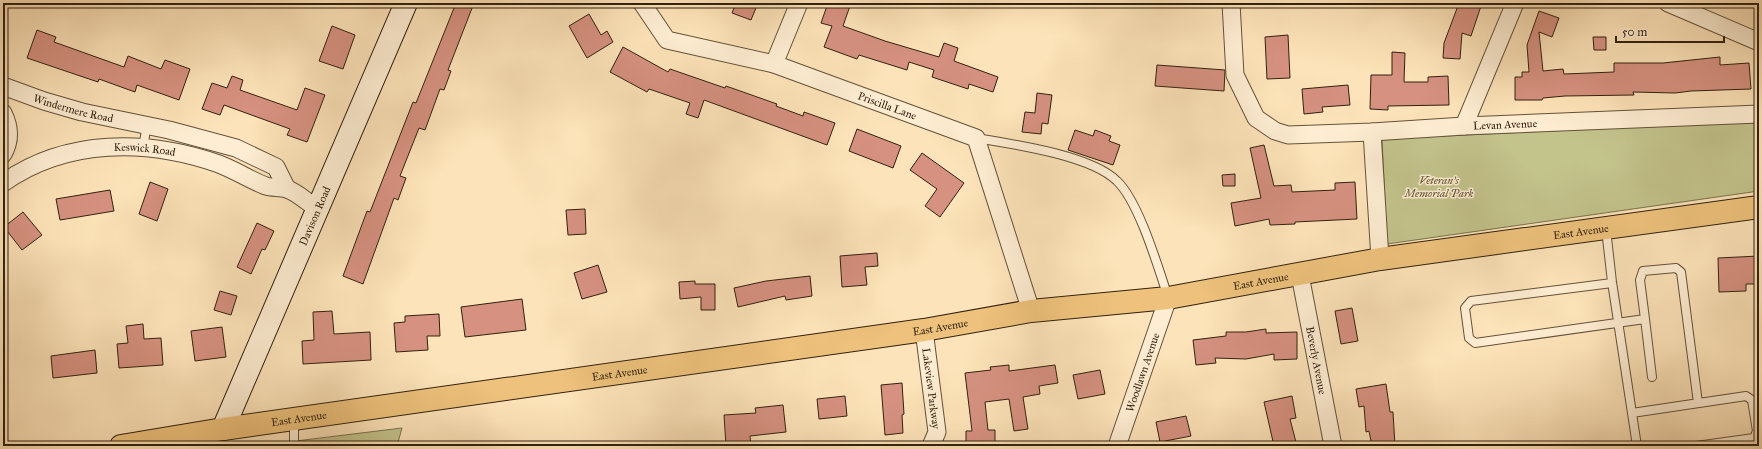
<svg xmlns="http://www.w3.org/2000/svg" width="1762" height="449" font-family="'IM FELL Great Primer',serif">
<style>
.green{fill:#c3c38c;stroke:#7a724e}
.building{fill:#d69180;stroke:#31210f}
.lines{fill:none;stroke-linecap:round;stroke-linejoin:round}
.lane-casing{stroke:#64523a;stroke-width:10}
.street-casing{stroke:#64523a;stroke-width:19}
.secondary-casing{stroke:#31210f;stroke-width:24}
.highway-casing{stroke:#31210f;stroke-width:24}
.lane{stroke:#feedd2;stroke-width:8}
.street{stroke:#feedd2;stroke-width:17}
.secondary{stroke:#feedd2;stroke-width:22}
.highway{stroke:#eec27c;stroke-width:22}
.labels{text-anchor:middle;stroke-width:3;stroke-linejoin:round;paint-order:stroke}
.street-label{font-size:11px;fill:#31210f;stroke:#feedd2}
.park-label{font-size:11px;font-style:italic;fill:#5d5234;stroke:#feedd2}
</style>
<rect width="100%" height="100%" fill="#fde3b9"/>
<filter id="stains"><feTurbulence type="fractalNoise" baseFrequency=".005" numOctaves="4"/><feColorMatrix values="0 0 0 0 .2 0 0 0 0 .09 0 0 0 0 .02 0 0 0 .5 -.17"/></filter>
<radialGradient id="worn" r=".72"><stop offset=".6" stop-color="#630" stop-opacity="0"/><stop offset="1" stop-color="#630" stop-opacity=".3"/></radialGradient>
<!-- green -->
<path class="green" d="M1759,121V191L1387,244L1382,139Z
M402,428L397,446H255Z"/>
<!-- building -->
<path class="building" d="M456,3H474L448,70L451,71L444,90L440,89L425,130L419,128L400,176L406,178L398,200L394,198L363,284L343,276L367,211L370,212L413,102L416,103Z
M736,3H758L751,20L732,13Z
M828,3H851L843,26L885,41L939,57L944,43L958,48L954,61L998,77L993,92L969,84L968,89L932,77L934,70L909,62L907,70L859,55L857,59L824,47L832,26L821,23Z
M1459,3H1482L1471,36L1462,33L1460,59L1443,58L1444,43Z
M1539,11L1559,18L1552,37L1539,32L1543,71L1563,69L1564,74L1614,72V63H1663L1720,57V65L1749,63L1751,89L1691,91L1675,93L1633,92L1634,95L1565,96L1543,98L1542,100H1515V77H1522V72H1529L1527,45Z
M589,14L601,35L607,31L613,42L587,58L569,26Z
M332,26L355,35L343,69L319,61Z
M37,30L56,37L54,42L124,67L128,56L161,69L165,60L190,69L179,100L137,85L135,92L99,79L98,82L27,58Z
M1288,35L1290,78L1267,79L1265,37Z
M1593,37H1606V50H1594Z
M623,47L668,72L670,69L725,88L726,86L777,104L776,106L803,116L804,112L835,123L827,145L704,100L698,118L686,114L690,103L649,89L647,92L610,72Z
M1392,52L1405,53L1404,82H1428V77L1448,76L1449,105L1388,106V110L1370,109L1371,75H1392Z
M1157,65L1225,70L1224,91L1155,86Z
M232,76L243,80L240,90L297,110L305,88L325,95L307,142L287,135L290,129L224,105L220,115L202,109L212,83L227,88Z
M1348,85L1350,105L1322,107L1323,112L1304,114L1302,89Z
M1037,93L1052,95L1048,124L1042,123L1041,134L1022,132L1025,112L1035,113Z
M857,129L901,146L893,168L849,151Z
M1075,130L1093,136L1095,130L1111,136L1109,141L1120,145L1113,165L1068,150Z
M1264,145L1274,186L1291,185L1292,192L1335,190V183L1355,182L1357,219L1295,222V224L1270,225L1269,219L1235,226L1231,203L1261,198L1250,148Z
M922,153L964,183L940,217L925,206L937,189L910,170Z
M1235,174V186H1223L1222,175Z
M150,182L168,189L157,221L139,214Z
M110,190L114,211L60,220L56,199Z
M585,209L586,234L568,235L566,210Z
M23,212L42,235L22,250L4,227Z
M257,223L274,231L265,250L262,249L251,274L237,267Z
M877,253L878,266L865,267L867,285L842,287L840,256Z
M1759,256V277H1755V284H1746V291L1719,292L1718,258Z
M598,265L607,292L582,299L574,273Z
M810,276L812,296L786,300L785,296L738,307L734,288L766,281Z
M695,281V284H715V310H701V297L680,299L679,282Z
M220,291L237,296L231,315L214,310Z
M522,299L526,330L465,337L461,307Z
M1352,308L1358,341L1341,344L1335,311Z
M332,311L334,334L370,332L371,360L303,364L302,341L314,340L313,312Z
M439,314L440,336H427L428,350L396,352L394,323L405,322V316Z
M143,324L144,339L161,338L163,365L119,368L117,344L128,343L126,326Z
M222,327L226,357L195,361L191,331Z
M1266,329V333L1297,332V359L1274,360V354L1246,359L1215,358L1216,363L1196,365L1193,340L1226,336V332H1246Z
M95,350L97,373L53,378L51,356Z
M1009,365V371L1055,365L1058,383L1039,386L1040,394L1023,397L1028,429L1014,431L1009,399L985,402L988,430H995V446H966V431H972L965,373L991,370L990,367Z
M1100,370L1105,394L1078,399L1073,375Z
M902,383L904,414L902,415L903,433L885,435L881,385Z
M1386,384L1390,412H1393L1395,446H1372L1369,431L1366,432L1364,406L1359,407L1356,389Z
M845,396L847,416L819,419L817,399Z
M1292,396L1296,418L1290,419L1297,446H1274L1264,402Z
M783,405L786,432L750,436L751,446H726L724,415L756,413L755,408Z
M1186,416L1191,436L1160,442L1156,422Z"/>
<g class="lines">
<!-- lane casing -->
<g class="lane-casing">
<path id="lane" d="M976,138C1012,144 1091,155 1117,181C1139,202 1158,267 1168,297
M143,147L147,125
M1606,229L1612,282L1637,446
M1612,283L1471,301L1465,308L1469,338L1475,343L1645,319L1640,280L1643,271L1676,268L1681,272L1698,403
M1645,319L1652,377
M1632,413L1746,396L1752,400L1757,431L1754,438L1696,446
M294,420V446"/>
</g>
<!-- street casing -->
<g class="street-casing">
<g id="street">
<path id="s1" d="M642,3L667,40L774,64L976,138L1031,311"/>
<path id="s2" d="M1231,3L1235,75L1256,118L1275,131L1288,135L1372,132L1464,126L1759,114"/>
<path d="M1668,3L1759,42"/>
<path d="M774,64L799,3"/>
<path id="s3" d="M3,86L44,101L82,112L169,130L236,148L276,167L287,189"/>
<path d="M3,113C10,127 11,140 3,154"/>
<path d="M1464,126L1515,3"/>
<path d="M1372,132L1380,259"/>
<path id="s4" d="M3,183C67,138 147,139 219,164C235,170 250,180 266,186C272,188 280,187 287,189C297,192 308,203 318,209"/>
<path id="s5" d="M1300,275L1333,446"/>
<path id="s6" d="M924,330L937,432L931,446"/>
<path id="s7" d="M1117,446L1168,298"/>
</g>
</g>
<!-- secondary casing -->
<g class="secondary-casing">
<g id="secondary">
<path id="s8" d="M223,429L406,3"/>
</g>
</g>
<!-- highway casing -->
<g class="highway-casing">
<g id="highway">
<path id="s9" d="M121,446L223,429L924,330L1031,311L1168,298L1380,259L1759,207"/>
</g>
</g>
<!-- lane -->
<use href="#lane" class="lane"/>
<!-- street -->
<use href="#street" class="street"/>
<!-- secondary -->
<use href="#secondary" class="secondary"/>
<!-- highway -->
<use href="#highway" class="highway"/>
</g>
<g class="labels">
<!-- street labels -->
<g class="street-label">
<text dy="4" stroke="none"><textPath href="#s1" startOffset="275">Priscilla Lane</textPath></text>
<text dy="4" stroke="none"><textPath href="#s3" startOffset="74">Windermere Road</textPath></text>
<text dy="4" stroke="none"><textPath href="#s2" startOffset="374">Levan Avenue</textPath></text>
<text dy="4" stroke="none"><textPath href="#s4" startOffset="149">Keswick Road</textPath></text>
<text dy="4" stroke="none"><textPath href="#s8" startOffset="232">Davison Road</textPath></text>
<text dy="4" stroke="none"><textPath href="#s9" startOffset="1476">East Avenue</textPath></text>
<text dy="4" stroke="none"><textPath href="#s9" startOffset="1152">East Avenue</textPath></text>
<text dy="4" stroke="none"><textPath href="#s9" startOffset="828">East Avenue</textPath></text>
<text dy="4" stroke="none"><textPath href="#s5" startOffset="87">Beverly Avenue</textPath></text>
<text dy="4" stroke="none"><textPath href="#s7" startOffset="78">Woodlawn Avenue</textPath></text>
<text dy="4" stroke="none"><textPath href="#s9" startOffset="504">East Avenue</textPath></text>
<text dy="4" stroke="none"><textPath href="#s6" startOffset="59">Lakeview Parkway</textPath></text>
<text dy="4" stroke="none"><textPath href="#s9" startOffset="180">East Avenue</textPath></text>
</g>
<!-- park labels -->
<g class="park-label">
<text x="1439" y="184">Veteran's<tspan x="1439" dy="13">Memorial Park</tspan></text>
</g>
</g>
<!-- margin -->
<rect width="1762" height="449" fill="none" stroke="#fde3b9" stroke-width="16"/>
<rect x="4" y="4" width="1754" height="441" fill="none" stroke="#31210f" stroke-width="2"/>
<rect x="8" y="8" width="1746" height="433" fill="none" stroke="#31210f"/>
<!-- scale -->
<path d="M1616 36v6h108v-6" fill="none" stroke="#31210f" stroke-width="2"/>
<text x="1622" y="36" font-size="12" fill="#31210f" stroke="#feedd2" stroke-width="3" paint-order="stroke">50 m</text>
<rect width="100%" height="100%" filter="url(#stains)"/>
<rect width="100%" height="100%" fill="url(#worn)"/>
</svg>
